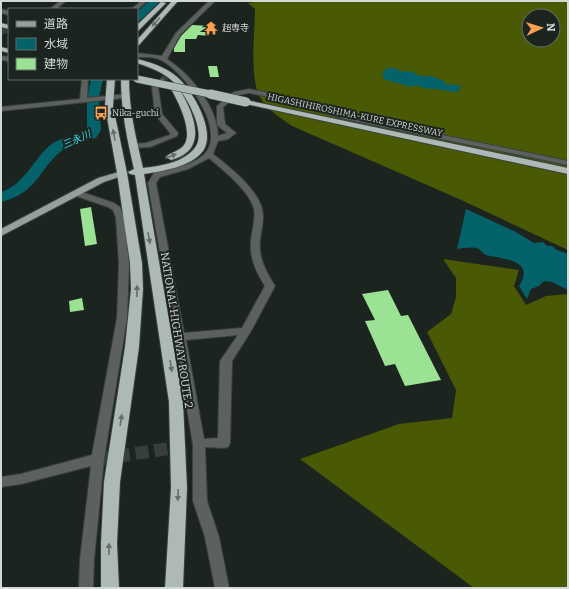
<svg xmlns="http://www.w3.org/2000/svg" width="569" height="589" font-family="Bitter,'Noto Sans JP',serif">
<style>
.forest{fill:#495904;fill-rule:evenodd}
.water{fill:#03626a}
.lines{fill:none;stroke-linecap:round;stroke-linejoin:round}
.river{fill:#03626a;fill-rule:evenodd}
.building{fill:#9be294}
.minor-tunnel-far1{stroke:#383f3a;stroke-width:6;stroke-dasharray:6 3;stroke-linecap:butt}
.minor-tunnel{stroke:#383f3a;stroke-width:13;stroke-dasharray:13 6;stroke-linecap:butt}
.minor-casing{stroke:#39413c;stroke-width:2}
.major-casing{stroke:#39413c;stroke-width:2}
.highway-casing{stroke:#39413c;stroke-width:2}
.minor{fill:#5c605f;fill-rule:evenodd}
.major{fill:#96a09e;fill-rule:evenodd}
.highway{fill:#adb9b7;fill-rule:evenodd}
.highway-bridge-far1-casing{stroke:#39413c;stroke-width:8;stroke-linecap:butt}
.highway-bridge-casing{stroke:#39413c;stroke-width:10;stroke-linecap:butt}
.highway-bridge-far1{stroke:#adb9b7;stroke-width:7}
.highway-bridge{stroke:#adb9b7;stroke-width:9}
.oneway{fill:#646e6b}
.labels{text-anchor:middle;stroke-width:4;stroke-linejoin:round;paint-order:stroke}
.far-poi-label{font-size:9px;fill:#d4d9d6;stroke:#1c241f;text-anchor:start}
.far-street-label{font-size:9px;fill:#d4d9d6;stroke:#1c241f}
.far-water-label{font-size:10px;font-style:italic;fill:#3fdbea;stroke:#1c241f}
.street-label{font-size:11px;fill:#d4d9d6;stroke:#1c241f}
</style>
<rect width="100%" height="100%" fill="#1c241f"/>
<!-- forest -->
<path class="forest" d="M266,1H568V250L459,199L292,126C281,118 267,110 260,97C249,77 255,32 255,9L248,3ZM529,16H553V40H529Z
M443,259L519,270L514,286L526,305L546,296L568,294V588H474L300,459L399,424L452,418L456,390L427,332L451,314L456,297V278Z"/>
<!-- water -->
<path class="water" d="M393,68L404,72L411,71L420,76H430L445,81L444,82L446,84L462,86L457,92C451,92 445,90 438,89C430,89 424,89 416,85L411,87L383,79L384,75L381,73L384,72L385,69Z
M466,209L514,231L534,243L543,242L547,246H552L557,250L568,254V290L552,282L544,281L539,286L531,289L527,299L519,286C536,260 503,259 486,255C483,254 482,251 479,249C472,246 464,248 457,249Z"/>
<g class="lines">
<!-- river -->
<path class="river" d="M149,1H160L141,20L137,21V12Z
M91,79H103L99,98L101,130L96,138C85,141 73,143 64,149C37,169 40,192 1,202V192C25,185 34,157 53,143C63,137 75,135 86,132L87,130V98Z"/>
</g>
<!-- building -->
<path class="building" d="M192,25L212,26L209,36L198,35L196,39H185V52H174V48L181,36Z
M208,66H217L219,77H210Z
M91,207L97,244L85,246L80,209Z
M388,290L401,316L408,315L441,380L405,386L395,364L385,366L365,321L375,320L362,294Z
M82,298L84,310L70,312L69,301Z"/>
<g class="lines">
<!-- minor-tunnel-far1 -->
<path class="minor-tunnel-far1" d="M1,32L9,29
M162,80L172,73"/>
<!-- minor-tunnel -->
<path class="minor-tunnel" d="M98,459L207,443"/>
<!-- minor casing -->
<g class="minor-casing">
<path id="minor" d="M60,1H66L56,9H50Z
M141,1H147L137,10L132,9Z
M209,1H215L180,35L167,59C191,75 217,106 218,136L227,133L217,125V106L234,92L249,89L283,96L346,115L568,161V165L345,119L280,99L249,93L238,95L223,107L225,124L236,133L228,139L218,141L213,154C229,167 257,188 262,209C265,219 261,230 260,240C258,257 266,272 275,286L251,331L232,361L230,443L228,447L224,448L205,447L207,501L219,537L229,588H215L205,537L193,501V444L148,183L154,173C168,170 199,164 207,151C224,125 184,72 161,60C154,56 145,57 137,57V53L162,56L176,33ZM209,158C223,170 249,190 254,209C256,219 252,230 251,240C249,257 256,272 265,286L242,328L184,333L156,183L160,177L188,169ZM238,335L220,361L218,438L204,439L186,340Z
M1,9L9,11V15L1,13Z
M1,56L9,57V61L1,60Z
M162,78L165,80L158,87L162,114L178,133L177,136L150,147L130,148V144L146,143L170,135V133L155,114L152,87Z
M82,79H88L87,98L125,94L128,96L125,98L1,111V107L80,99Z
M76,190L114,203L120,207L124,218L129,264L127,318L104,459L94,560L93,588H79L80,560L91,466L21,484L1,487V477L21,474L92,455L117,318L119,264L116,218L113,210L108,207L73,195L72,193Z"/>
</g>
<!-- major casing -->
<g class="major-casing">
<path id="major" d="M122,171H125V175L104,182L1,236V229L98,178Z"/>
</g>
<!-- highway casing -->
<g class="highway-casing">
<path id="highway" d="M172,1H178L139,45L137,46V40Z
M161,2L166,3L139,30L137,31V25Z
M1,23L9,25V29L1,27Z
M1,47L9,49V53L1,51Z
M137,59C150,62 165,67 176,76C192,89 217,131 203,151C191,167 163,171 144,174L183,402L187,488L183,588H165L171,488L169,402L135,175L130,174L128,172L134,169C127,139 121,110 121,79H129C129,110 136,138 143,168C160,166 182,163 194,149C209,133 184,90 170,79C161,71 148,67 137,63Z
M107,79H115L113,106L127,173L142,263L143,289L139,347L120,482L117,543L119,588H101V543L104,482L125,347L131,289L130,263L117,173L105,106Z
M170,84H176C192,108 212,150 171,160L166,157C171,152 180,151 184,145C194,132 177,98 169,86Z
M243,100H246L568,168V174L246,104H243L242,102Z"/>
</g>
<!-- minor -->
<use href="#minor" class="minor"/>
<!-- major -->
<use href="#major" class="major"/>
<!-- highway -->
<use href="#highway" class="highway"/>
<!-- highway-bridge-far1 casing -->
<g class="highway-bridge-far1-casing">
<path id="highway-bridge-far1" d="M137,79L215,95"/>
</g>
<!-- highway-bridge casing -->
<g class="highway-bridge-casing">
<path id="highway-bridge" d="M210,94L246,102"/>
</g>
<!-- highway-bridge-far1 -->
<use href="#highway-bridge-far1" class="highway-bridge-far1"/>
<!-- highway-bridge -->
<use href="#highway-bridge" class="highway-bridge"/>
</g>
<!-- one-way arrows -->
<defs><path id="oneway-solid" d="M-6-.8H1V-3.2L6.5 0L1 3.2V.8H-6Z"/></defs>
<g class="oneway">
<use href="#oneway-solid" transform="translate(156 22) rotate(132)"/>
<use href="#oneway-solid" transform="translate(114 135) rotate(-101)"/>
<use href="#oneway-solid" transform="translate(171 156) rotate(-21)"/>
<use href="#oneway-solid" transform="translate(149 238) rotate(80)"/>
<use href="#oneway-solid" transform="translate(137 291) rotate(-89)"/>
<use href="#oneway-solid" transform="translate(171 366) rotate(81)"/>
<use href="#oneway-solid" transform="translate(121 420) rotate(-81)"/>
<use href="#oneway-solid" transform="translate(178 495) rotate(92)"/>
<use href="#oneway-solid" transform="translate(109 549) rotate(-91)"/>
</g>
<!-- icons -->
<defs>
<g id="temple-bare" transform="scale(1.08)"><path d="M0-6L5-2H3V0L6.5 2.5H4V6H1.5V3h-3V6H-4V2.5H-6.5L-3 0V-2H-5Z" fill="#fa9f4f" stroke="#1c241f" stroke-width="2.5" paint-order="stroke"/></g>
<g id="bus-bare" transform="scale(1.08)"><path d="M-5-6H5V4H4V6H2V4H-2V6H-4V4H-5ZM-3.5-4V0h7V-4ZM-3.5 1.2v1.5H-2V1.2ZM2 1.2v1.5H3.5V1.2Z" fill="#fa9f4f" stroke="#1c241f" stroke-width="2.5" paint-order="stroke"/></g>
</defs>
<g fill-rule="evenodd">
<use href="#temple-bare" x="211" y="28"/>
<use href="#bus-bare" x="101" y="113"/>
</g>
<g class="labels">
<!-- far-poi labels -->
<g class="far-poi-label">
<text x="222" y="31">超専寺</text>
<text x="112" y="116">Nika-guchi</text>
</g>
<!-- far-street labels -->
<g class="far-street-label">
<text transform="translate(355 115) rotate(12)" y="3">HIGASHIHIROSHIMA-KURE EXPRESSWAY</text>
</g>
<!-- far-water labels -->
<g class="far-water-label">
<text transform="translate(76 139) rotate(-24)" y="4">三永川</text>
</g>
<!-- street labels -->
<g class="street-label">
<text transform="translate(177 330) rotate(81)" y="4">NATIONAL HIGHWAY ROUTE 2</text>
</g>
</g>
<!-- border -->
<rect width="569" height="589" fill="none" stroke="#d4d9d6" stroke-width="4"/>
<!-- legend -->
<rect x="8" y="8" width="130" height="72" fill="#1c241f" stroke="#666c68"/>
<rect x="16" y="21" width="20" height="6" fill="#96a09e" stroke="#666c68"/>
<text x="44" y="28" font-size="12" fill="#d4d9d6">道路</text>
<rect x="16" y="38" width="20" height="12" fill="#03626a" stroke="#666c68"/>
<text x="44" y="48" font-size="12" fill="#d4d9d6">水域</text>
<rect x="16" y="58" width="20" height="12" fill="#9be294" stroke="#666c68"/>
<text x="44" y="68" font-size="12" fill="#d4d9d6">建物</text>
<!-- north arrow -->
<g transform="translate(541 28) rotate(86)"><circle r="19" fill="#1c241f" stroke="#666c68"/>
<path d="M0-3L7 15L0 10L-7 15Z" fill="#fa9f4f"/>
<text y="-6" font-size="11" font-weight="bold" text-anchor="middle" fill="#d4d9d6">N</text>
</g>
</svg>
